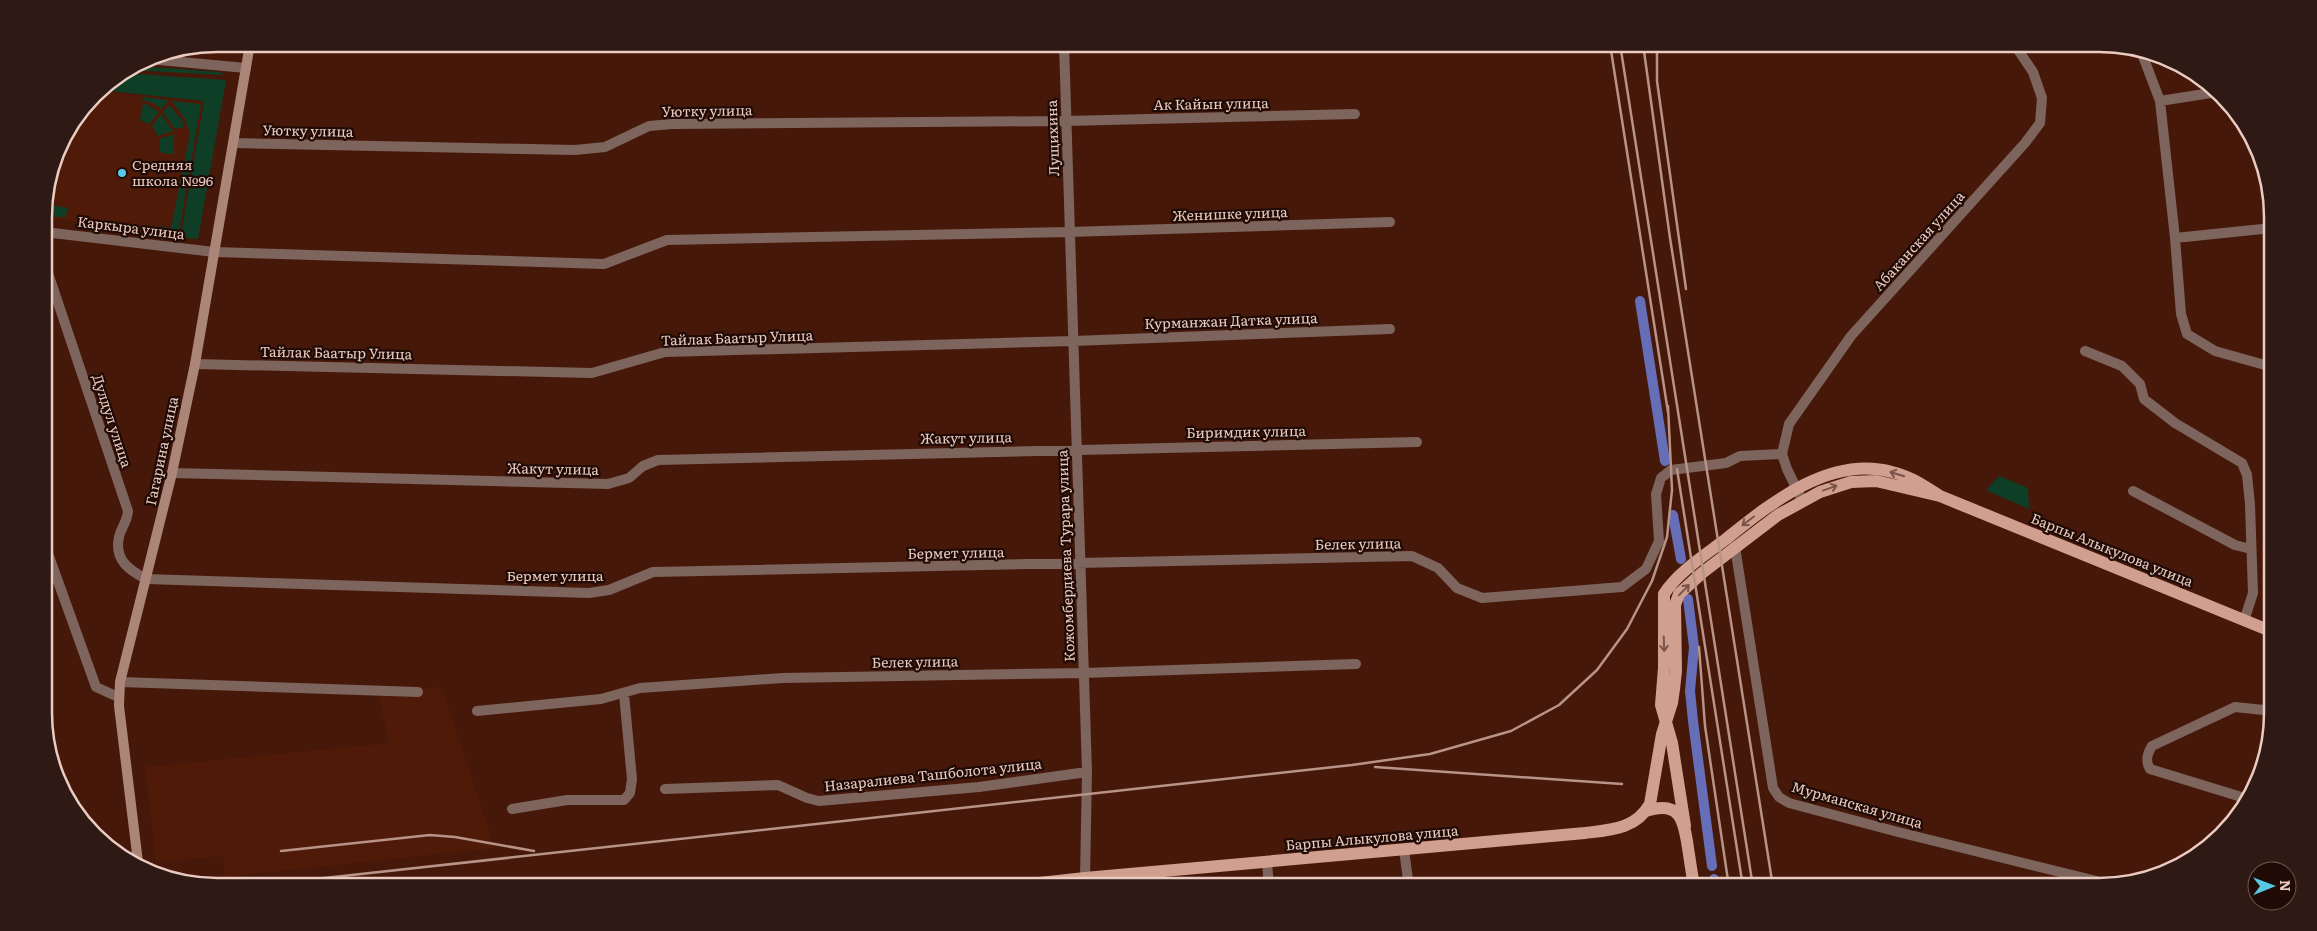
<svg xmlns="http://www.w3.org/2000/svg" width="2317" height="931" font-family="Literata,serif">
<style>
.built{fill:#501a08}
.green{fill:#0f3e27}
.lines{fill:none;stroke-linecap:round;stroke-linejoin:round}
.canal{stroke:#666eb7;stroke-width:10}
.minor{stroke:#7d645c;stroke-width:10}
.tertiary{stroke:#7d645c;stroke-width:10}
.secondary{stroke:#ac8579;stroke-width:10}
.primary{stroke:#d19f8f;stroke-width:12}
.rail{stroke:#b79388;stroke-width:2.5}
.oneway{stroke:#78544a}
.poi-dot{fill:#59c8e5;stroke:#1f0a05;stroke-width:2}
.labels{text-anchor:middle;stroke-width:4.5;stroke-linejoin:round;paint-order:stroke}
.street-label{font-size:14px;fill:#eacbc1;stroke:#1f0a05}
.poi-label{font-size:14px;fill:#eacbc1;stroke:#1f0a05;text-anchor:start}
.rim{fill:none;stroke:#eacbc1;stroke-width:2.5}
</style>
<rect width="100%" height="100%" fill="#461809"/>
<!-- built -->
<path class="built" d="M100,91L203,102L180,233L44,218V206L62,141Z
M442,687L495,848L224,877L223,856L156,862L145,767L389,743L377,689Z"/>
<!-- green -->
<path class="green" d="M137,66L220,72L224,75L130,70Z
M137,74L226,80L198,239L160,236L155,231L181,234L204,101L100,90L111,82H126V75Z
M143,97L169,100L161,109L153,103L142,100Z
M172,101L201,104L179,231L158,229L159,226L171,228L190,133L184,118Z
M143,104L148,105L159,112L149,124L140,120Z
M169,105L182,120L184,127L175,129L163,112Z
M161,114L173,131L158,136L152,126Z
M174,134V155L160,152L159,139Z
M45,204L68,208L65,217H44Z
M1999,476L2028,488L2029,509L1986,490Z"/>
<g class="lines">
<!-- canal -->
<path class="canal" d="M1640,301L1665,461
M1673,515L1681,559
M1688,599L1694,647L1690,691L1693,721L1712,866
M1714,879L1715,887"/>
<!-- minor -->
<path class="minor" d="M1064,44L1087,772L1085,878
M2141,51L2160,101L2175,238L2272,228
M176,52L179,61
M2160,101L2217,92
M234,143L575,150L605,147L649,126L672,124L1066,121L1355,114
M44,232L214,252L604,264L667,240L1070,232L1390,222
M2175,238L2181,314L2187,334L2215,351L2272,367
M44,261L128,511C127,523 121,527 119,537C114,560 129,570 146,579L589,593L609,590L653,572L1412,556L1438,568L1457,588L1482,598L1622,587L1646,569L1659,541L1656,494L1661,478L1671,470L1726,463L1740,456L1782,454
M2085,351L2122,366L2140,384L2144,399L2175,423L2242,463L2247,475L2250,504L2253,593L2244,621
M195,364L592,373L665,352L1073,341L1390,329
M1782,454L1789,424L1851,336L2025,143L2040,123L2042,98L2033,72L2014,44
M1782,454L1787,469L1802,500
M172,473L608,484L629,478L643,466L658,460L1417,442
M2133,491L2235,545L2251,549
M1735,547L1773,788L1779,797L1789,803L1898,832L2117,886
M46,548L96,687L118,697
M120,682L418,692
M477,711L601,699L640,688L783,678L1083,673L1356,664
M665,789L778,785L807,798L819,801L979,787L1087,772
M2248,799L2150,769C2145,761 2147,754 2152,746L2235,707L2273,711
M512,809L567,800H624L630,793L632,779L624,694
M1404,850L1409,887
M1267,862L1269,887"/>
<!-- tertiary -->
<path class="tertiary" d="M148,59L246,68"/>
<!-- secondary -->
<path class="secondary" d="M138,862L119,706L120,682L172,473L195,364L250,44"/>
<!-- primary -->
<path class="primary" d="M1646,811C1680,800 1684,820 1688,848C1690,861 1692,874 1694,887
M1685,826L1672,743L1661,705L1664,668V594C1678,572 1705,555 1726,539C1771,503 1830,455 1892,472C1910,476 1924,486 1940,496L2273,632
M1003,887L1085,878L1585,833C1611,830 1636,829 1650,804L1662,734L1672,703L1674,689L1676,671L1675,605L1679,594L1702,573L1778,515L1820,492L1851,482L1876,481L1940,496"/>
<!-- rail -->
<path class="rail" d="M1610,44L1668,412
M1620,44L1753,887
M1643,44L1670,238L1773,887
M1657,44V81L1686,289
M1677,469L1743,887
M1699,647L1705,726L1729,887
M1375,767L1622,784
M281,851L430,835L455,837L534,851
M243,887L1352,765L1430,754L1511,731L1559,705L1597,670L1627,629L1652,581L1667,537L1672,490L1668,406"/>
</g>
<!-- one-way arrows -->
<defs><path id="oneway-shaft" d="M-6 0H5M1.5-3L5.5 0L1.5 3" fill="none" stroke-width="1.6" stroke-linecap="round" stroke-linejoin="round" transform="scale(1.25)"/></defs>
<g class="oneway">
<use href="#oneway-shaft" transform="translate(1897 474) rotate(-163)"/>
<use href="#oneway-shaft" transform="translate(1830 488) rotate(-20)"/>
<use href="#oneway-shaft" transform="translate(1748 521) rotate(143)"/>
<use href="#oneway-shaft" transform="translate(1684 590) rotate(-46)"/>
<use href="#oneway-shaft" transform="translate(1664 644) rotate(88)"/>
</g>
<!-- markers -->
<circle class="poi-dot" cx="122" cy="173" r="5"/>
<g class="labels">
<!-- street labels -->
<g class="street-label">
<text transform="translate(1211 104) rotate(-1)" y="5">Ак Кайын улица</text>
<text transform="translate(707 111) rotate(-1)" y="5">Уютку улица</text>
<text transform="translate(308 131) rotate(1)" y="5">Уютку улица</text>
<text transform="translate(1053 138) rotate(-92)" y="5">Лущихина</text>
<text transform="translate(1230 214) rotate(-2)" y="5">Женишке улица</text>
<text transform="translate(131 228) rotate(7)" y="5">Каркыра улица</text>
<text transform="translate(1919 241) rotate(-48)" y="5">Абаканская улица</text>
<text transform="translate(1231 321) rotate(-2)" y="5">Курманжан Датка улица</text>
<text transform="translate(737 338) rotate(-2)" y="5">Тайлак Баатыр Улица</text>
<text transform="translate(336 353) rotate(1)" y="5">Тайлак Баатыр Улица</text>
<text transform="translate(112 421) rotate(72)" y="5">Дулдул улица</text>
<text transform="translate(1246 432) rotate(-1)" y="5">Биримдик улица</text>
<text transform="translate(966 438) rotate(-1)" y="5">Жакут улица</text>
<text transform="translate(162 451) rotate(-78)" y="5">Гагарина улица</text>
<text transform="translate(553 469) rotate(1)" y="5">Жакут улица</text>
<text transform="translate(1358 544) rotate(-1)" y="5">Белек улица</text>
<text transform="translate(2112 550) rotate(22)" y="5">Барпы Алыкулова улица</text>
<text transform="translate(956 553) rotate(-1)" y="5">Бермет улица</text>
<text transform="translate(1066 556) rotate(-92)" y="5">Кожомбердиева Турара улица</text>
<text x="555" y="581">Бермет улица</text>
<text transform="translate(915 662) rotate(-1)" y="5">Белек улица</text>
<text transform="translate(933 775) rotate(-6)" y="5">Назаралиева Ташболота улица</text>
<text transform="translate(1857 805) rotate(16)" y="5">Мурманская улица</text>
<text transform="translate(1372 838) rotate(-5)" y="5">Барпы Алыкулова улица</text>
</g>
<!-- poi labels -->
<g class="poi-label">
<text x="132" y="170">Средняя<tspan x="132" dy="16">школа №96</tspan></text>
</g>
</g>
<!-- crop -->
<path d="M0 0H2317V931H0ZM217 52H2099A165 165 0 0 1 2264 217V713A165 165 0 0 1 2099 878H217A165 165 0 0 1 52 713V217A165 165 0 0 1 217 52Z" fill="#2f1914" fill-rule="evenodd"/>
<path class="rim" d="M217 52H2099A165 165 0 0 1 2264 217V713A165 165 0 0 1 2099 878H217A165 165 0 0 1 52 713V217A165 165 0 0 1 217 52Z"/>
<!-- north arrow -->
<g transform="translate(2272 886) rotate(89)"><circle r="24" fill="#1f0a05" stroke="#705750"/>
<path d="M0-4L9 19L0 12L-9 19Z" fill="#59c8e5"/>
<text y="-8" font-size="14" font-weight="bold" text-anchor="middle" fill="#eacbc1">N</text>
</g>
</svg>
